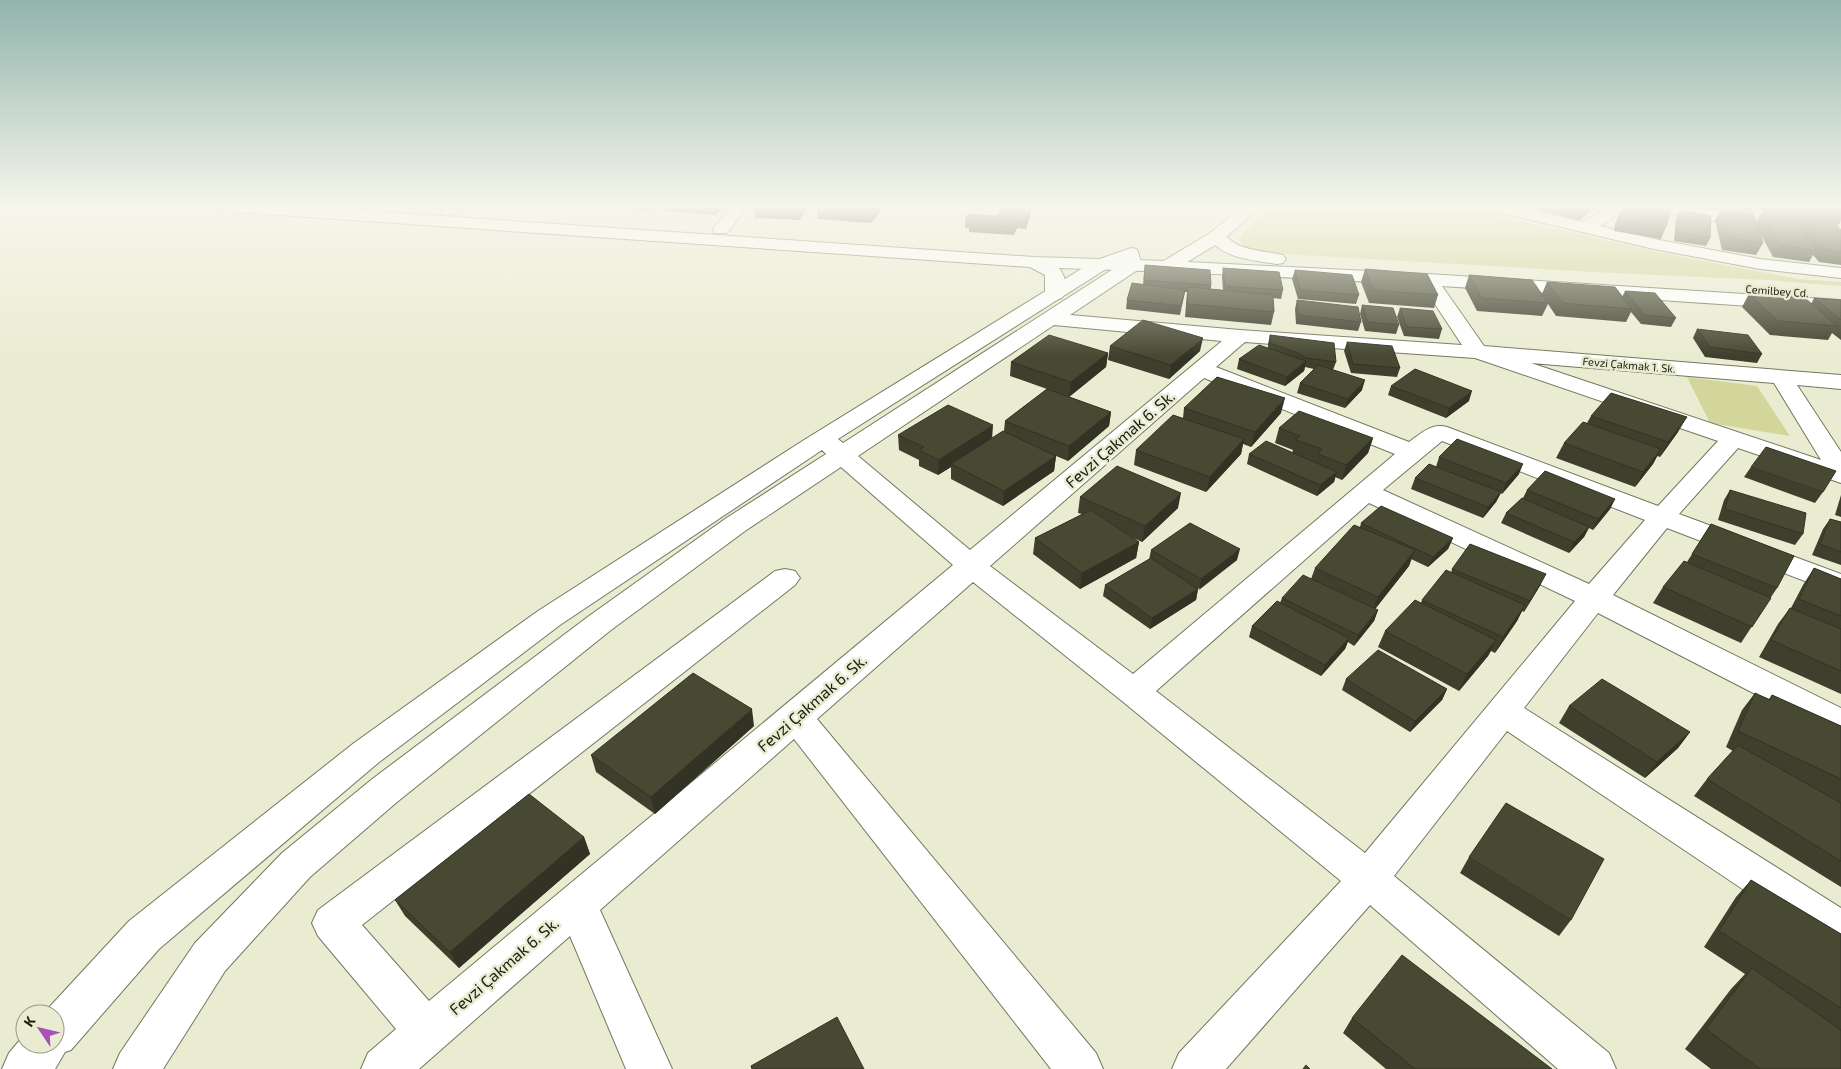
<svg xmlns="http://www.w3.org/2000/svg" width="1841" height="1069" font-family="'Exo 2',sans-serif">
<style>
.green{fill:#d2d69b}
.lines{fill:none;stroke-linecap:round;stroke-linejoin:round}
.minor-casing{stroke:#75775f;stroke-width:2}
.major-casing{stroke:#75775f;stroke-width:2}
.minor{fill:#fff;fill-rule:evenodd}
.major{fill:#fff;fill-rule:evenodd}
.wall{fill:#3e3f2c}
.shaded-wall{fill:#323324}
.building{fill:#484933;stroke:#323324}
.labels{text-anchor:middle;stroke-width:5;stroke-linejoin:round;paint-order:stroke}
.far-street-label{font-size:11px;fill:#1a1b11;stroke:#eaecd2}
.near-street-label{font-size:16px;fill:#1a1b11;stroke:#eaecd2}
</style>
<rect width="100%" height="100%" fill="#eaecd2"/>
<!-- green -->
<path class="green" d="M1273,206H1455L1662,253L1799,279L1841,282V286L1767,280L1593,272L1266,253L1244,246L1239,240L1245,231Z
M1687,377L1757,386L1790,436L1710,423Z"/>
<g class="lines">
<!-- minor casing -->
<g class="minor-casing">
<path id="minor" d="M445,206H465C460,214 452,216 443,214L441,211Z
M731,206H748L727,233H715L713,229Z
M1243,206H1261L1222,241L1174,270L1168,271L1162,270L1159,266L1162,262L1210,233Z
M1483,206H1513L1583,222L1610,206H1630L1600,226L1654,239L1760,259L1841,268V278L1760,269L1654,249L1485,209Z
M1645,206H1685L1753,217L1759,219L1761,222L1759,225L1753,227L1653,211L1647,209Z
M1131,248L1137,249L1142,265L1139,269L1070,315L1240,330L1462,345L1419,280L1421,276L1428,274L1435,276L1484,346L1841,375V389L1797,385L1841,452V483L1738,448L1679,514L1841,574V595L1667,528L1613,595L1841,708V736L1829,732L1598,613L1524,708L1841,908V950L1826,945L1507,731L1394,876L1609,1053L1616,1069H1558L1370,905L1226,1069H1172L1179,1053L1341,881L1122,701L973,582L817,719L1096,1053L1103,1069H1051L794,739L600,910L672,1069H626L570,936L419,1069H361L368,1053L396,1029L318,936L312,923L318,910L775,571L785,569L795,571L800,578L795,585L362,925L429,1001L953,565L841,467L745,531L611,630L397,802L310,877L225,971L163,1069H113L120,1053L195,943L282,853L371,780L589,616L725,519L826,454L822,450L560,625L378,763L159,949L71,1050L65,1052L55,1069H2L9,1053L25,1034V1044H55V1014H43L129,921L354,743L538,611L804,440L1094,261ZM1124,262L843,443L838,439L1106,269ZM1054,325L1222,341L970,550L858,456ZM1245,342L1475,358L1718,441L1658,506L1447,427C1431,423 1422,433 1409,442L1216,367ZM1531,363L1774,383L1821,460ZM1204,378L1395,454L1133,674L990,566ZM1442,441L1645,520L1589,584L1383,490ZM1369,503L1575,601L1365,853L1156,691Z"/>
</g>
<!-- major casing -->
<g class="major-casing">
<path id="major" d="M212,206H295L1034,257L1168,261L1428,274L1841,300V312C1581,295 1320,276 1059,268C1066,277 1068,288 1062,298L1055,300L1048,298L1045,294V275L1030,267L220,211L214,209Z
M1216,232C1225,234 1231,242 1240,246C1254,251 1269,252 1283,255L1286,259L1283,263L1277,264C1253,260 1223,259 1208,237L1210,233Z"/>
</g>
<!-- minor -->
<use href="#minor" class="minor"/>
<!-- major -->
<use href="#major" class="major"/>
</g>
<!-- wall -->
<path class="wall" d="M600,206H655L649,211Z
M664,206H724V207L715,215L664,211Z
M757,206H812L811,207H806V210L800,220L755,218V210Z
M1540,206H1599L1596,209L1593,208L1580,220L1538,210Z
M1693,206H1721L1719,210Z
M1722,206H1753L1751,211L1722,207Z
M1760,206H1841V220L1839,225L1836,224L1840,229H1841V265L1819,262L1813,255L1809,262L1773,257L1760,233L1763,243L1756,255L1722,250L1715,220L1721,209L1756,222L1761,213H1764Z
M882,209L871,223L818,219L817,211Z
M1680,210L1710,238L1706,246L1674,241L1676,218Z
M1620,212L1666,227L1661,239L1614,231L1615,224Z
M998,216H1030L1026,229L1017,228L1014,235L969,232V228H965V220Z
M1145,265L1211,285V289L1223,290L1222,277L1223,268L1283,290L1281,299L1273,298L1274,312L1271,325L1185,317L1187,292H1185L1180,315L1126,309L1127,300L1143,285Z
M1365,269L1438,295L1434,308L1369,303L1361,282Z
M1295,270L1359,295L1356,304L1298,299L1292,279Z
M1469,275L1542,294L1547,282L1622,297L1625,291L1676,318L1671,327L1641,324L1631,312L1626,322L1556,316L1548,304L1542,316L1477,311L1465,288Z
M1749,294L1811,304L1814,298L1841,300V340L1832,333L1828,340L1770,335L1742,307Z
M1297,300L1361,322L1358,331L1296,324L1295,309Z
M1362,305L1399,325L1396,334L1365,331L1360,314Z
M1400,308L1442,329L1439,339L1404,336L1397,317Z
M1697,329L1762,354L1757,363L1705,357L1693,338Z
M1270,335L1336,362L1333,370L1362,390L1345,408L1297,393L1300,383L1314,369L1305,367L1304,371L1285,386L1237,369L1239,359L1268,348V344Z
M1347,342L1400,368L1397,377L1351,373L1344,351Z
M1110,346L1200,351L1169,379L1108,360Z
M1108,353L1106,367L1069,397L1111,412L1109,426L1068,461L1056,456L1054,471L1003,506L951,479V467L938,475L919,466V460L899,450L898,435L992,438L1004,431L1005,421L1047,389L1010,376L1011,362Z
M1391,386L1469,401L1446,418L1388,395Z
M1184,408L1281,413L1251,447L1243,444L1241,454L1206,492L1134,465L1136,450L1183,418Z
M1591,416L1678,432L1660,457L1657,456L1653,464L1635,487L1556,458L1564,443L1587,423Z
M1279,428L1373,438L1368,453L1342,480L1335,477L1334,482L1317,496L1247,464L1249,454L1292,453L1293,450L1275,443Z
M1439,457L1519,474L1502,494L1501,493L1496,502L1483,518L1411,489L1415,478L1436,467Z
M1751,467L1823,492L1815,503L1744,477Z
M1527,490L1615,499L1610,509L1593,530L1589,528L1584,537L1569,553L1501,523L1506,513L1523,498Z
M1730,490L1803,534L1795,545L1718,520L1724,500Z
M1841,495V517L1835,515Z
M1080,497L1178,508L1142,542L1131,537L1139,542L1136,558L1080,589L1033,554L1035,538L1082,514L1078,513Z
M1830,519L1841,522V565L1812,555L1823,529Z
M1361,523L1453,538L1448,549L1428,567L1411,559L1409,566L1375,609L1378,610L1374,621L1354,646L1348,642L1345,649L1321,676L1249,637L1252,626L1280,603L1282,598L1311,579L1315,568L1360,527Z
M1711,524L1777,588L1741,643L1653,603L1663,587L1687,562Z
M1151,550L1237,560L1198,589L1196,600L1150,629L1103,596L1105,585L1149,560Z
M1814,568L1841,579V694L1759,657L1778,624L1790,608H1791L1803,585Z
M1452,569L1541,584L1524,612L1522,611L1517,621L1495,653L1491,651L1488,656L1459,691L1378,647L1385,631L1421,603L1422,600L1451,573Z
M1346,679L1447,689L1442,700L1410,732L1342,690Z
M1755,693L1769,699L1772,695L1841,726V803L1833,799L1841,803V887L1694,796L1707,779L1733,751L1726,747L1742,710Z
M1569,706L1690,732L1678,748L1645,778L1559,723Z
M754,726L655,814L596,772L591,755Z
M584,837L590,854L459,968L405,916L395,900Z
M1469,857L1571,920L1559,936L1460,873Z
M1751,880L1841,934V1069H1711L1685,1049L1731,989L1745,974L1704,947L1736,897Z
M1352,1018L1552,1069H1386L1343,1033Z"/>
<!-- shaded-wall -->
<path class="shaded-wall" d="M649,206H655L649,211Z
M715,206H724V207L715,215L714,207Z
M803,206H806V210L800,220L799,212Z
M878,206H882V209L871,223L870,215Z
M1587,206H1594L1593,208L1580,220L1585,208Z
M1031,208L1030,216L1026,229V221Z
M1018,220L1017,228L1014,235L1015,227Z
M1203,338L1200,351L1169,379L1171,365Z
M1108,353L1106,367L1069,397L1071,382Z
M1306,361L1304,371L1285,386L1287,377Z
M1365,380L1362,390L1345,408L1348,399Z
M1472,391L1469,401L1446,418L1449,408Z
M1285,398L1281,413L1251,447L1255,432Z
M1111,412L1109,426L1068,461L1069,446Z
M1687,417L1678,432L1660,457L1668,442Z
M993,425L992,440L951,464V467L938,475L939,460Z
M1373,438L1368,453L1342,480L1346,465Z
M1244,439L1241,454L1206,492L1210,477Z
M1661,449L1653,464L1635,487L1643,472Z
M1056,456L1054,471L1003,506L1004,491Z
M1523,464L1519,474L1502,494L1506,483Z
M1337,472L1334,482L1317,496L1320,485Z
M1501,492L1496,502L1483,518L1488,507Z
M1181,493L1178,508L1142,542L1145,526Z
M1615,499L1610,509L1593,530L1598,519Z
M1589,527L1584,537L1569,553L1574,542Z
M1453,538L1448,549L1428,567L1433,557Z
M1139,542L1136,558L1080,589L1082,573Z
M1240,549L1237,560L1199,590L1201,579Z
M1415,550L1409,566L1372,613L1378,597Z
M1546,574L1541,584L1524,612L1530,601Z
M1198,589L1196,600L1150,629L1152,618Z
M1525,605L1517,621L1495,653L1503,637Z
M1378,610L1374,621L1354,646L1358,635Z
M1349,638L1345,649L1321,676L1325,665Z
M1496,640L1488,656L1459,691L1467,674Z
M1447,689L1442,700L1410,732L1415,721Z
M752,709L754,726L655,814L651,797Z
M1690,732L1678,748L1645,778L1657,762Z
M584,837L590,854L459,968L450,952Z"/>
<!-- building -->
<path class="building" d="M757,206H803L799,212L755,210Z
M821,206H878L870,215L817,211Z
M1002,206H1018L1031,208L1026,221L1018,220L1015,227L969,224L971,220H965L968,214L998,216Z
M1576,206H1587L1585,208Z
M1627,206H1672L1666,227L1619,219L1620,212Z
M1769,206H1798L1802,212L1770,208Z
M1804,206H1836L1841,214V216L1808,212Z
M1721,209L1753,213L1763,243L1728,238Z
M1680,210L1711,216L1710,238L1678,232Z
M1761,213L1795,217L1816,250L1780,245Z
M1799,217L1833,221L1841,230V252L1826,250Z
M1145,265L1210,270L1211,285L1144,280Z
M1223,268L1279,272L1283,290L1225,286Z
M1365,269L1427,274L1438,295L1373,290Z
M1295,270L1352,275L1359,295L1300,290Z
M1469,275L1532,280L1548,303L1482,298Z
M1547,282L1615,287L1632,309L1562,303Z
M1132,283L1185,290L1181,306L1127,300Z
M1188,287L1273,295L1274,312L1187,304Z
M1625,291L1655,293L1676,318L1645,315Z
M1749,294L1805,298L1837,326L1778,321Z
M1814,298L1841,300V320Z
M1297,300L1358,307L1361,322L1298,315Z
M1362,305L1393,308L1399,325L1368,322Z
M1400,308L1433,311L1442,329L1407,327Z
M1143,320L1203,338L1171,365L1110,346Z
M1697,329L1748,335L1762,354L1710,347Z
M1049,335L1108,353L1071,382L1011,362Z
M1270,335L1334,343L1336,362L1306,358L1298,353L1270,343Z
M1347,342L1392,346L1400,368L1353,364Z
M1259,345L1306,361L1287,377L1239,359Z
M1318,365L1365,380L1348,399L1300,383Z
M1415,369L1472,391L1449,408L1391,386Z
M1217,377L1285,398L1255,432L1184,408Z
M1047,389L1111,412L1069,446L1005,421Z
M1611,393L1687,417L1668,442L1591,416Z
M948,405L993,425L939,460L919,450L924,447L898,435Z
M1299,411L1373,438L1346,465L1318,454L1322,449L1296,440L1300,436L1279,428Z
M1173,415L1244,439L1210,477L1136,450Z
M1583,422L1661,449L1643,472L1564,443Z
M1003,431L1056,456L1004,491L951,464Z
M1457,439L1523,464L1506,483L1439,457Z
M1266,441L1337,472L1320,485L1249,454Z
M1766,447L1836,471L1823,492L1751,467Z
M1429,464L1501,492L1488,507L1415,478Z
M1117,466L1181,493L1145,526L1080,497Z
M1545,471L1615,499L1598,519L1527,490Z
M1730,490L1806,513L1803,534L1725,509Z
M1522,498L1589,527L1574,542L1506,513Z
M1381,506L1453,538L1433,557L1361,523Z
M1091,510L1139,542L1082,573L1035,538Z
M1830,519L1841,522V552L1820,544Z
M1190,523L1240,549L1201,579L1151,550Z
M1711,524L1794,556L1777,588L1692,554Z
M1354,525L1415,550L1378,597L1315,568Z
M1470,544L1546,574L1530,601L1452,569Z
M1151,558L1198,589L1152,618L1105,585Z
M1684,561L1771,598L1752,627L1663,587Z
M1814,568L1841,579V616L1799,599Z
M1446,570L1525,605L1503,637L1422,600Z
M1303,575L1378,610L1358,635L1282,598Z
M1415,600L1496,640L1467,674L1385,631Z
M1277,601L1349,638L1325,665L1252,626Z
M1790,608L1841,629V671L1771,640Z
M1378,650L1447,689L1415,721L1346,679Z
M693,673L752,709L651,797L591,755Z
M1602,679L1690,732L1657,762L1569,706Z
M1755,693L1770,700L1772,695L1841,726V779L1738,731Z
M1738,745L1841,803V861L1707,779Z
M529,794L584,837L450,952L395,900Z
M1506,803L1604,859L1571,920L1469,857Z
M1751,880L1841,934V1008L1719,931Z
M1402,955L1552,1069H1415L1352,1018Z
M1752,968L1841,1030V1069H1760L1706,1029Z
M837,1017L864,1069H752L751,1066Z
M1306,1065L1310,1069H1303Z"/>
<!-- sky -->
<linearGradient id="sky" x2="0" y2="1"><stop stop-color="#91b4ac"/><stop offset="0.58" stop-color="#f6f6eb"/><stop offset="1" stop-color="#f6f6eb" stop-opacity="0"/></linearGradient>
<rect width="1841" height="356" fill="url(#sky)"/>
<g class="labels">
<!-- far-street labels -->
<g class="far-street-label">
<text transform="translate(1777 291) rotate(4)" y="4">Cemilbey Cd.</text>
<text transform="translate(1629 365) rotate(5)" y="4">Fevzi Çakmak 1. Sk.</text>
</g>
<!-- near-street labels -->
<g class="near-street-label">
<text transform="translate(1120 439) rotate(-41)" y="6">Fevzi Çakmak 6. Sk.</text>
<text transform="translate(812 703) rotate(-41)" y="6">Fevzi Çakmak 6. Sk.</text>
<text transform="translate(504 966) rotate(-41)" y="6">Fevzi Çakmak 6. Sk.</text>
</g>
</g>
<!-- north arrow -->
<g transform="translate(40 1029) rotate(305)"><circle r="24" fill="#eaecd2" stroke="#979885"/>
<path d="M0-4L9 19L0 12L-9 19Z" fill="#aa50bb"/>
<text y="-8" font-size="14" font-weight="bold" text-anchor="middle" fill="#1a1b11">K</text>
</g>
</svg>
